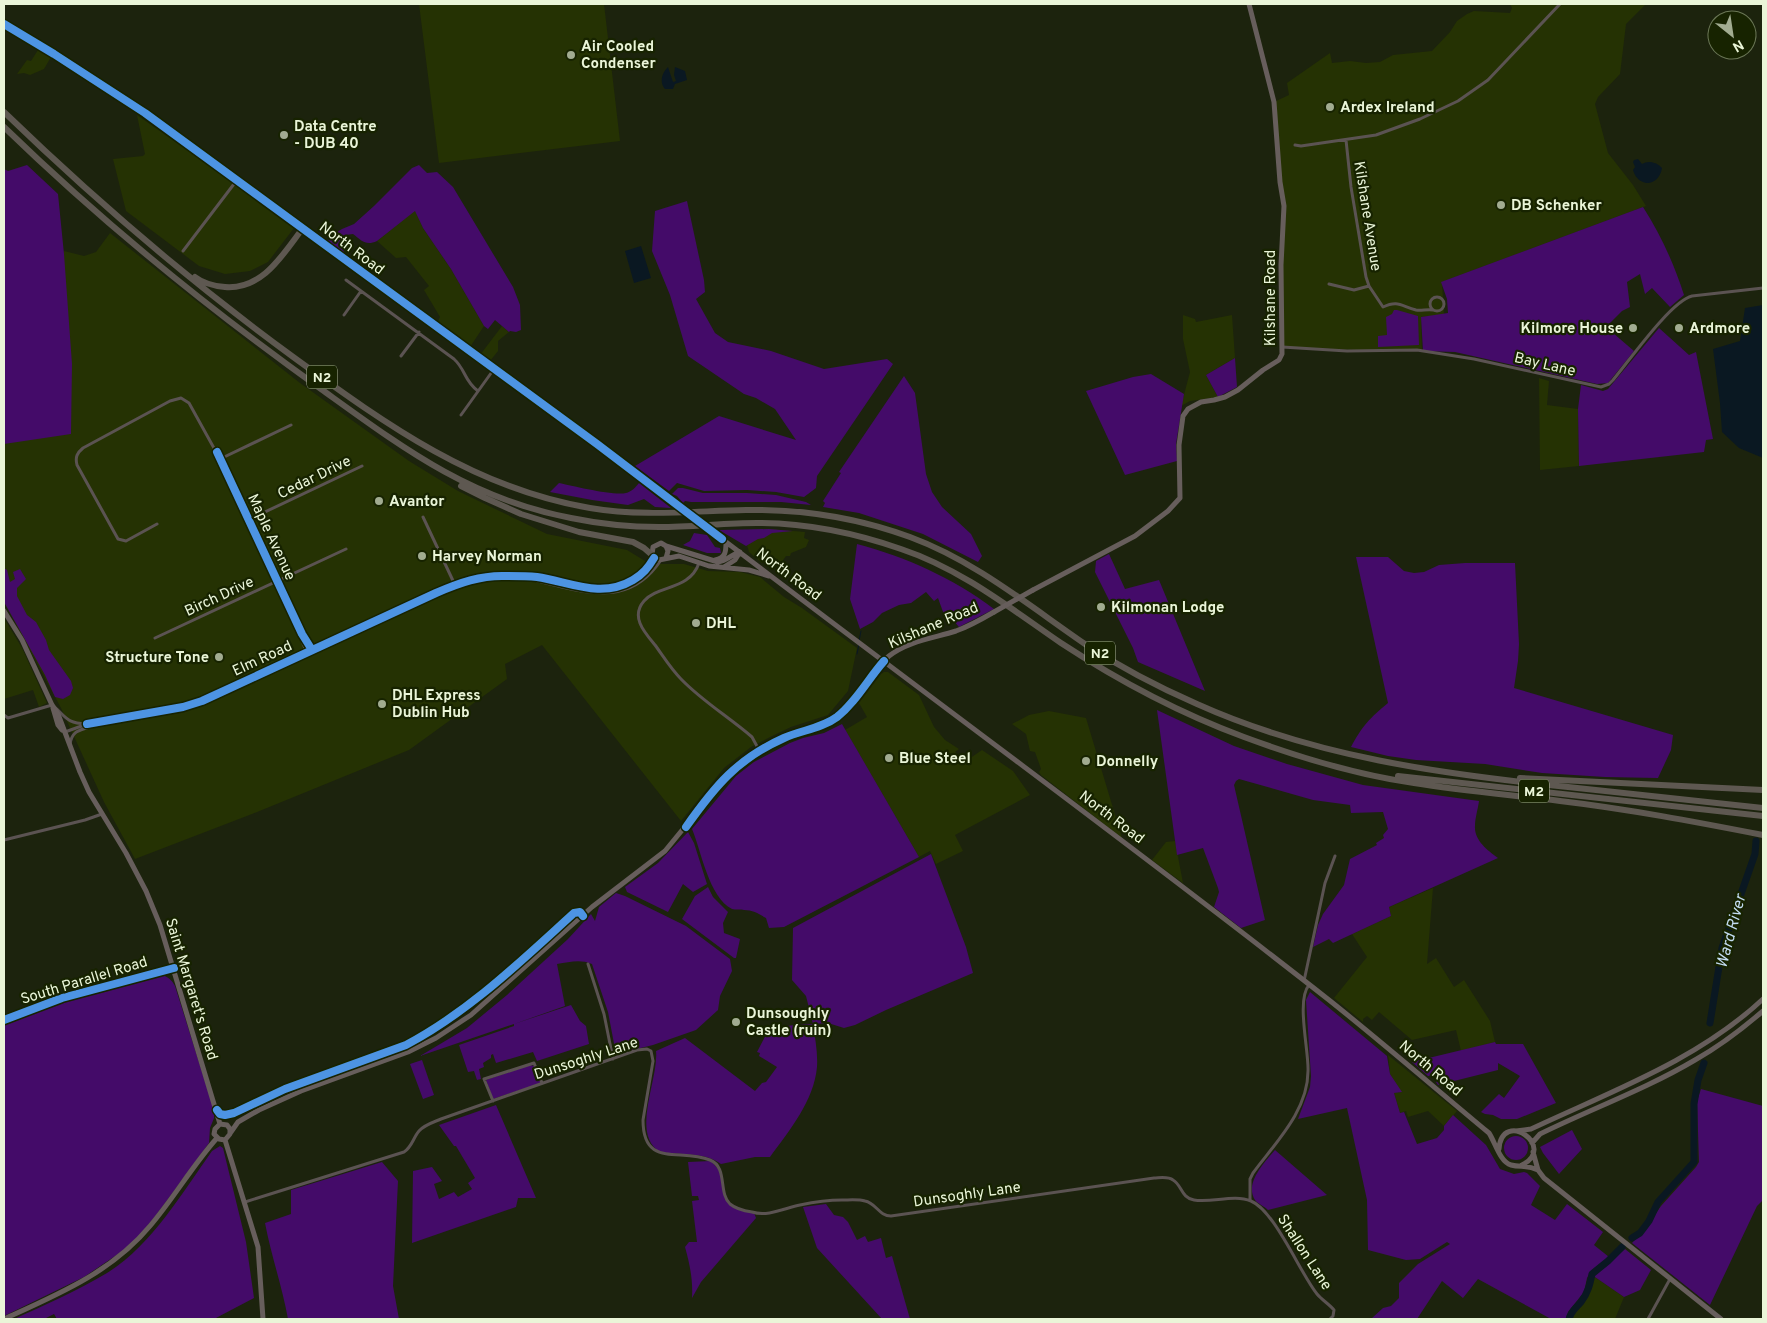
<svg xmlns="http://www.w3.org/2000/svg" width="1767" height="1323" font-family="Overpass,sans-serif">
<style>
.built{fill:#253203}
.green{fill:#440b69}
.water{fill:#0a1822}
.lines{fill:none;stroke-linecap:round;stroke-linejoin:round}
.stream{stroke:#0a1822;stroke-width:1}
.river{stroke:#0a1822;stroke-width:7}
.secondary-tunnel{stroke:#3b422b;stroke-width:5;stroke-dasharray:5 2.5;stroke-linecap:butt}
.street{stroke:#5b5352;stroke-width:3}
.secondary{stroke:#675e5c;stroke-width:5}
.highway{stroke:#5e5851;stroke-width:6}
.secondary-bridge{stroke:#675e5c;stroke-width:5}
.cycleway-casing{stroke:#172300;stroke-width:11}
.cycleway{stroke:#4d94e3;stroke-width:8}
.poi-dot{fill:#a2ac91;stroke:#172300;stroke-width:2}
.labels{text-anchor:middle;stroke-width:4.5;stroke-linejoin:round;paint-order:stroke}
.shield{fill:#172300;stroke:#abb697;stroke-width:1}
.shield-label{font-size:14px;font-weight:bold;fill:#eaf5d8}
.poi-label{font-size:15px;font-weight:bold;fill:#eaf5d8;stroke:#172300;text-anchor:start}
.street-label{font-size:15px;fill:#eaf5d8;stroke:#172300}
.water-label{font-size:16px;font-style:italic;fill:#c2daf0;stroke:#172300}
</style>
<rect width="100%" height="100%" fill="#1c230d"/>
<!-- built -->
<path class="built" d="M419,4H604L620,141L439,163Z
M1510,4H1646L1626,24L1620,74L1598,97L1595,104L1608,153L1633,185L1646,206L1442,282L1444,315L1421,317L1422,350L1381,351L1282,347L1283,227L1274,102L1289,95L1287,83L1330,53L1332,63L1350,61L1366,63L1380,62L1393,55L1432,51L1450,32L1457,21L1467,14L1474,11L1510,13L1512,8Z
M38,50L51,57L44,69L30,75L24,73L17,74L27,60L31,61Z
M137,115L210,166L294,228L268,262L250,271L225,274L199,266L126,211L113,159L143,156L145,154Z
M415,210L423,228L451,269L484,326L470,347L437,323L440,317L424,290L429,286L406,257L396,258L377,241Z
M110,233L300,383L409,461L458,491L547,534L627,550L650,564H684L708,571L740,572L760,577L784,597L802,608L857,648L848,691L828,715L791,727L772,736L751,747L724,768L681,821L542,645L505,664L507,679L409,750L252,814L135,859L104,802L61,708L4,602V440L64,251L84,256L96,252Z
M1183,315L1195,319L1196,322L1232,315L1235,358L1206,375L1218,397L1190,401L1181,406L1190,372L1183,339Z
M502,326L509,332L498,341V351L490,361L480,355Z
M1539,378L1549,381L1547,405L1578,409L1579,466L1540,470Z
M769,529L805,532L804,538L809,540L806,547L791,553L790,556H786L781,563L775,558L770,563L766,560L762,563L749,552L747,545Z
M4,618L22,648L47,703L39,707L33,690L4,699Z
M884,672H888L919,695L934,727L945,740L959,749L955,752L966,761L982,750L1013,771L1030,795L955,835L963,851L936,864L930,851L919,857L845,730L867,717L859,703L881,674Z
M1049,711L1086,718L1122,838L1041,775L1039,772L1041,769L1035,752L1030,751L1026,734L1012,724L1029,715Z
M1175,841L1183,883L1152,860L1166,842Z
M1433,888L1427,964L1436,958L1454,987L1464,980L1490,1021L1495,1042L1461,1051L1456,1030L1412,1040L1379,1012L1372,1020L1367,1016L1363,1019V1022L1334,998L1367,957L1352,934L1391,916L1389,907Z
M1388,1055L1457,1111L1444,1126L1428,1111L1408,1117L1406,1111L1400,1113L1394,1093L1401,1092L1390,1074Z
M1592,1275L1624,1297L1615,1319H1571L1576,1309L1590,1288Z"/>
<!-- green -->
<path class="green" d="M27,165L58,194L64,254L72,364L71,434L4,444V169L8,171Z
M419,165L427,173L437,172L453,187L513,287L520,305L521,330L516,332L510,331L509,332L495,320L488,329L484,326L451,269L423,228L415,211L377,241C366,246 362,241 353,234L345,235L342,240L344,253L328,243L329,237L342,229L354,224L374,206L412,168Z
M687,201L704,280L705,292L696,299L715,333L728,342L771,351L824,369L887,359L893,364L817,476L816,488L804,497L776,492L747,490L704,491L677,483L669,491L635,466L719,416L796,440L775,409L756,398L744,394L688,356L670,295L652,251L655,211Z
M1643,207C1661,235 1674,264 1684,295L1670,307L1652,288L1645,294L1640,274L1627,282L1630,307L1622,311L1606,327L1634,351L1608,383L1597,384L1455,352L1423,351L1421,317L1448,313L1447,299L1441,282Z
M1394,310H1397L1418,316L1419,345L1378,347V336L1387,335L1386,317L1392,314Z
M1659,328L1689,355L1696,352L1713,439L1706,440L1704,452L1579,466L1578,409L1581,385L1603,391L1608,389Z
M1235,358L1237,387L1218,397L1206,375Z
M1151,374L1184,394L1176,444L1177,461L1125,475L1086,391L1133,377Z
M904,376L915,393L926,474L932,492L942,507L971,534L982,556L978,562L923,534L859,513L823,507L825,503L823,501L841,473L839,472Z
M559,483C573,486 614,496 626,493C631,492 636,487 639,483L671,508L655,507L644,499L628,505L592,500L550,492Z
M678,488H683L703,493H747L776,495L806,502L811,505L781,502H691L685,501L683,503L677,496L672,494Z
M769,529L793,531L772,533L764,538L758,539L746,546L719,530Z
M694,533L707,535L715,547L720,548L721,553H707L683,545L690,541Z
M857,544C906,557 953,578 994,609L959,627L953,620L947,623L938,598L934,601L926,592L911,603L899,605L882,613L873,622L860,629L850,599Z
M1109,554L1125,589L1159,580L1205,691L1138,662L1133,648L1095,572L1096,561Z
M1356,557H1388L1404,571L1414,573L1424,572L1439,565L1465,563H1515L1519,644L1518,661L1514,688L1673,735L1671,750L1658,778L1605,777L1542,773L1485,764L1416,760L1388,756L1351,747C1362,726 1370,718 1388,703Z
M4,568L7,570L10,582L15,579L13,572L20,569L26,579L17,588V596L27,615L36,622L46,640L49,650L71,681L73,688L70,695L63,699L55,697L45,675L4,602Z
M1157,710L1234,746L1287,764L1363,785L1479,801C1478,809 1475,818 1475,826C1474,840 1487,850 1498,858L1389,907L1391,916L1333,943L1329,939L1313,947L1318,925L1323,914L1344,885L1350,859L1377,845L1376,843L1384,838L1383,835L1388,829L1383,812L1351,813L1350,805L1313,800L1239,779L1236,781L1234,785L1265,920L1241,928L1214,907L1219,892L1218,888L1203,848L1177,855Z
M842,724L919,857L784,927L769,928L766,918C759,914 753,910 744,910C741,909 735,910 732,909C709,898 701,850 692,829L736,776L754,762L790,743L803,738L824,733Z
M688,832L694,843L707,884L693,892L683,884L668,912L627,892L625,887L658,863Z
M931,854L966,947L973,973L886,1010L855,1025L844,1028L828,1023L813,1024C815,1038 818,1053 817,1067C814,1101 789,1131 770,1157H755L721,1164C706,1152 679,1155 660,1152C630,1134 659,1079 656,1051L685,1038L755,1091L762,1083L766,1082L777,1067L759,1056L760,1053L757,1052L769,1029L783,1026L813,1024L806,996L792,980L793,928Z
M708,887L713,897L728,912L723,923L724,933L740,939L736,958H734L682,919L695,896Z
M616,893L625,896L686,926L730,959L732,971L720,996L718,1010L696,1030L653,1045L616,1054L608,1012L592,964C580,959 570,962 557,964L565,1006L514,1024L571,1005L580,1021L586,1026L589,1044L537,1061L533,1052L496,1063L493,1054L491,1055V1058L483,1063L484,1067L479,1069L481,1079L477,1080L474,1071L468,1072L459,1045L514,1026V1024L420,1056L467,1028L507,995L568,939L591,914L595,921L599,907Z
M162,975C168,977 172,980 175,986L214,1110V1118L210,1128L209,1143L157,1214L140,1235L124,1250L84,1277L4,1316V1023L69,999Z
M1310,992L1387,1056L1390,1074L1402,1092L1394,1093L1400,1113L1404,1112L1417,1144L1437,1138L1444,1130V1126L1453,1115L1486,1145L1500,1169L1514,1174L1524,1172L1527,1173L1540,1186L1531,1205L1555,1220L1567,1204L1603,1232L1594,1245L1609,1257L1592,1270L1587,1278L1584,1292L1568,1312L1566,1319H1551L1478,1279L1463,1298L1442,1281L1417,1319H1371L1383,1308L1391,1306L1399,1298V1283L1418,1264L1450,1244L1447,1242L1420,1259L1406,1260L1368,1250L1367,1200L1347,1108L1298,1119L1310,1087L1311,1076L1306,1000Z
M1495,1042L1496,1044H1523L1556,1103L1517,1119H1501L1493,1115L1485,1114L1481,1112L1499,1094L1504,1098L1520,1076L1498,1063V1070L1438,1085L1436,1082V1076H1428L1412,1062Z
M422,1060L434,1095L423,1099L410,1064Z
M530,1065L534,1066L541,1083L493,1099L486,1080Z
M1701,1089L1763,1106V1200L1757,1206L1710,1305L1632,1243L1647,1226L1661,1206L1696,1167L1699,1162L1697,1101Z
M496,1105L536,1198H518L516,1207L412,1243L413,1171L432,1167L442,1181L434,1184L439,1199L454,1192L458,1197L472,1189L468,1183L475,1178L456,1146H454L439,1125Z
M1572,1130L1582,1149L1559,1174L1543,1153L1540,1147Z
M1504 1148a12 12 0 1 1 24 0a12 12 0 1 1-24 0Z
M220,1146L223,1148L246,1242L254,1298L214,1319H57L54,1314L44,1319H14C45,1305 77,1291 107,1273C152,1245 182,1193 212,1151Z
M1275,1150L1327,1195L1268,1210C1264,1206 1258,1204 1255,1200C1244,1183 1265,1162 1275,1150Z
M711,1161L719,1170L727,1200L733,1206L754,1213L756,1218L701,1282L692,1298C693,1280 690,1265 685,1247L689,1242H697L692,1201L699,1200L698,1196H692L688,1162Z
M382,1162L398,1181L393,1286L399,1319H288C282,1286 271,1255 265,1223L291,1214V1190Z
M826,1204L834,1215L843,1217L848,1222L857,1240L865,1236L868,1242L881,1238L886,1258L892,1256L910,1319H882L817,1248L803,1207Z
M1625,1249L1651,1270L1640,1290L1624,1297L1592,1275C1600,1263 1614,1259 1625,1249Z"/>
<!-- water -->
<path class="water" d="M668,67L673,82L676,81L674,75L675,67L685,71L687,80L675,84L673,89H665C659,82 662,73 668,67Z
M1638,159L1642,164C1648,160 1657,162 1662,168C1659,187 1638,188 1633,170L1635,167L1633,162L1634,160Z
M641,246L651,278L634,283L625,251Z
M1763,305V458L1739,448L1722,432L1720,403L1713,349L1740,341L1745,308Z"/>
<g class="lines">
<!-- stream -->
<path class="stream" d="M859,641L861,631
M857,654L859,644"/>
<!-- river -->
<path class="river" d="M1710,1023L1722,948L1755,854L1756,841
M1632,1238L1640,1233L1649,1221L1658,1202L1694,1162V1104L1698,1080L1704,1063
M1569,1319C1571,1311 1576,1308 1581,1302C1588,1293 1590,1284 1592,1274L1608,1261L1622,1247"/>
<!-- secondary-tunnel -->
<path class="secondary-tunnel" d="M676,505L713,532"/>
<!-- street -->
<path class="street" d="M4,24L133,105L302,228
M1346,140L1351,187L1366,277L1369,286L1383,307C1398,300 1401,306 1416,310C1421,311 1427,309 1433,310
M1295,145L1301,146L1376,135L1420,119L1458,101L1488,80L1560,4
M183,251L237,180
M346,280L454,359C466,370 464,381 478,391
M1329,284L1354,290L1369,286
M1430 304a7 7 0 1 1 14 0a7 7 0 1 1-14 0Z
M344,315L361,291
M1282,347L1347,351L1417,350L1474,359L1601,387L1609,384L1613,380C1629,361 1671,301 1692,296L1763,288
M401,356L419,332
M461,415L494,369
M220,459L291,425
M423,517L455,585
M248,520L362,466
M157,524L126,541L118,539L77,465C75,457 77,453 83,448L170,401L181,398L189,403L220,459L302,634L312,650
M699,563C690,590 658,585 644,601C630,617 645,633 655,645C663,656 671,669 681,679C702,701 729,717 752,737L759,750
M529,578C539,582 551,584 562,587C603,597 636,598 661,560
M301,635V639L307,653
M155,638L346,549
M4,715L8,718L52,705C67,717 65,723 86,724
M65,732L87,724L183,707L202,701L436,593C459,583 481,575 506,576C516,576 527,576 537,577C570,582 601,599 633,580C643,574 648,568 654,558
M70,744C73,726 85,732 96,723
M4,840L85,820L102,814
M588,964L604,1014L613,1059
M1304,981L1325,883L1335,856
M493,1101L484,1079L534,1063L542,1083
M1250,1200V1179L1253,1173C1275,1143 1308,1111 1308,1071C1309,1051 1296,1000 1309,985
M245,1202L404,1152C412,1147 413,1138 419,1131C424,1125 434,1122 441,1119L637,1050L647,1049L651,1051L653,1061L643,1120C643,1168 679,1148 710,1160C728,1167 718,1193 730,1204C736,1209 745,1211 752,1212C768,1217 785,1208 800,1205C814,1202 828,1200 842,1200C849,1200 859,1199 865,1201C876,1203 879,1216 891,1216L1154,1178C1159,1178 1168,1176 1173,1180C1182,1185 1181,1198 1194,1200C1212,1203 1234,1194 1251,1201C1275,1211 1300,1273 1317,1294C1322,1300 1329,1304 1334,1310L1333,1316L1330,1319
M1648,1319L1670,1279"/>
<!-- secondary -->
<path class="secondary" d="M303,228L597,444L676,505
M713,532C918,689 1127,841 1329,1000C1383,1043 1436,1089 1489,1133C1495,1142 1500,1162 1511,1165C1521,1168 1525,1164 1538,1170
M666,546L718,562C727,561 732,554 740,552
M666,558L668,551L666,546L661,543L653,547L652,555L659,560L679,556L709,566L749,570L769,576
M715,560C726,558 726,551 726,542
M724,567L735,560L740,552
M1033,590L1135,536L1168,511L1180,498L1179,445L1183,416L1188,409L1201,402L1214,400L1225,397L1238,390L1263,370L1279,360L1282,354L1281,265L1284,206L1280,182L1274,102L1249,4
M4,611L22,640L52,705L58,714L80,772L89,792L126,853L146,891L160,925L220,1124
M53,708L58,725L62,730
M4,1020L62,998L174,968
M220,1124L215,1129L214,1134L219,1139L225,1140
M220,1124L227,1125L230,1129V1134L225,1140
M1516,1131L1531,1129L1544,1123C1620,1088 1701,1057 1763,999
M231,1132L238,1122L259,1110L301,1091L408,1052L436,1038L471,1015L592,907L665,851L729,773C747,756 770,742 794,734C808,729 821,727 833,719C857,704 867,674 889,656C908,641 934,638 956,631C970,626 982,619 994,612
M225,1140L258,1247L263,1319
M1532,1143L1540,1134C1591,1109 1646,1089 1695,1060C1720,1046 1742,1029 1763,1011
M1499,1149C1502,1108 1558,1147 1522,1165
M1533,1152L1538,1170L1544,1178L1721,1319
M4,1319C57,1295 112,1272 150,1226C174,1198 192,1166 217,1138"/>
<!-- highway -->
<path class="highway" d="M4,112C96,201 193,284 296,359C387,425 476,489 590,508C642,517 694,511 746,510C801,509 858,518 910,537C975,561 1028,605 1085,644C1120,667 1158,687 1197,704C1315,757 1441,774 1568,787C1633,794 1698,801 1763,808
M4,127C103,223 209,309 321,389C403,448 470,499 571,518C600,524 630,527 659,527C692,527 725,523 757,523C807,523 855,533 901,549C961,569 1010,608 1061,643C1119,681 1179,713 1244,737C1298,757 1357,775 1414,783C1463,791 1512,795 1560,801C1628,809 1696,822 1763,835
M195,277C204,284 214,286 225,287C263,290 283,254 303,228
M461,486L485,498L521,514L579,532L633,542L644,548L652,555
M1398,776L1763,816
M1520,778L1763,790"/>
<!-- secondary-bridge -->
<path class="secondary-bridge" d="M994,612L1033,590"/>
<!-- cycleway casing -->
<g class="cycleway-casing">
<path id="cycleway" d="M4,24L54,54L145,113L597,444L722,539
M217,452L302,634L312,650
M87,724L183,707L202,701L436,593C459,583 481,575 506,576C516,576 527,576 537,577C570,582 601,599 633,580C643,574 648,568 654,558
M686,827C715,786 737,759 784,738C801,730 821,729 837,717C856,702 868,679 884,661
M4,1020L62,998L174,968
M217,1110L220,1114L225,1115L234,1113L285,1089L406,1045C470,1011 521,961 574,913L580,912L583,916"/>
</g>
<!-- cycleway -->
<use href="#cycleway" class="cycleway"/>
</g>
<!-- markers -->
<g class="poi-dot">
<circle cx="571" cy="55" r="5"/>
<circle cx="1330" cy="107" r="5"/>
<circle cx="284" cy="135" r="5"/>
<circle cx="1501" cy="205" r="5"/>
<circle cx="1633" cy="328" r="5"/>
<circle cx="1679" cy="328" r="5"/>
<circle cx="379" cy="501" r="5"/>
<circle cx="422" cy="556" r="5"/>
<circle cx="1101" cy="607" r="5"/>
<circle cx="696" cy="623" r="5"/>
<circle cx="219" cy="657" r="5"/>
<circle cx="382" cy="704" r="5"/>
<circle cx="889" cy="758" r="5"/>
<circle cx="1086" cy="761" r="5"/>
<circle cx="736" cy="1022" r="5"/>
</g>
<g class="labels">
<!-- shield labels -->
<g class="shield">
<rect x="307" y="365.5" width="30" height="23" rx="4"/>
<rect x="1085" y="641.5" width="30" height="23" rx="4"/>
<rect x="1519" y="779.5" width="30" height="23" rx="4"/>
</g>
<g class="shield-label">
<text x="322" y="382">N2</text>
<text x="1100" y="658">N2</text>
<text x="1534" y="796">M2</text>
</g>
<!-- poi labels -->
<g class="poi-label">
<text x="581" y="51">Air Cooled<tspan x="581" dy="17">Condenser</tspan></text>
<text x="1340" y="112">Ardex Ireland</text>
<text x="294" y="131">Data Centre<tspan x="294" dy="17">- DUB 40</tspan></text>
<text x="1511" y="210">DB Schenker</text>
<text x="1623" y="333" text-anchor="end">Kilmore House</text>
<text x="1689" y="333">Ardmore</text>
<text x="389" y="506">Avantor</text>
<text x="432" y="561">Harvey Norman</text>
<text x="1111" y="612">Kilmonan Lodge</text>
<text x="706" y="628">DHL</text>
<text x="209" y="662" text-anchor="end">Structure Tone</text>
<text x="392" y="700">DHL Express<tspan x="392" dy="17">Dublin Hub</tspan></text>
<text x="899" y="763">Blue Steel</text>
<text x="1096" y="766">Donnelly</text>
<text x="746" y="1018">Dunsoughly<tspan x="746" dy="17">Castle (ruin)</tspan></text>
</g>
<!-- street labels -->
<g class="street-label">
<text transform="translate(1368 216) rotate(81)" y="5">Kilshane Avenue</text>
<text transform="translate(352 248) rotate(37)" y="5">North Road</text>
<text transform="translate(1270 298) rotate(-90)" y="5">Kilshane Road</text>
<text transform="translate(1545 364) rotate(13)" y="5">Bay Lane</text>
<text transform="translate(314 477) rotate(-26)" y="5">Cedar Drive</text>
<text transform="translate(272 537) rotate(65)" y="5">Maple Avenue</text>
<text transform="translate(789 574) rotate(37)" y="5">North Road</text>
<text transform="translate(219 596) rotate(-25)" y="5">Birch Drive</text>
<text transform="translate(933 625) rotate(-23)" y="5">Kilshane Road</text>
<text transform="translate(262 658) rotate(-25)" y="5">Elm Road</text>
<text transform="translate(1112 817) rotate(37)" y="5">North Road</text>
<text transform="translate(84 980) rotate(-17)" y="5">South Parallel Road</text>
<text transform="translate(192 989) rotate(73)" y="5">Saint Margaret's Road</text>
<text transform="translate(586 1058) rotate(-18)" y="5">Dunsoghly Lane</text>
<text transform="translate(1431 1068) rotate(40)" y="5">North Road</text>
<text transform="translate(967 1194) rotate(-8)" y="5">Dunsoghly Lane</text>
<text transform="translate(1305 1252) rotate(57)" y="5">Shallon Lane</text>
</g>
<!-- water labels -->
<g class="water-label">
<text transform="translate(1730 931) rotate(-75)" y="6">Ward River</text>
</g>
</g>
<!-- border -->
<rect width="1767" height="1323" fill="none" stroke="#eaf5d8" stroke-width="10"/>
<!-- north arrow -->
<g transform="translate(1732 35) rotate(150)"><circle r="24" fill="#172300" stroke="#6b7756"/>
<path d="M0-4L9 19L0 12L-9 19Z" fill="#a2ac91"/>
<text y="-8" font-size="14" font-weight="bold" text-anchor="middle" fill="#eaf5d8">N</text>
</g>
</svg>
